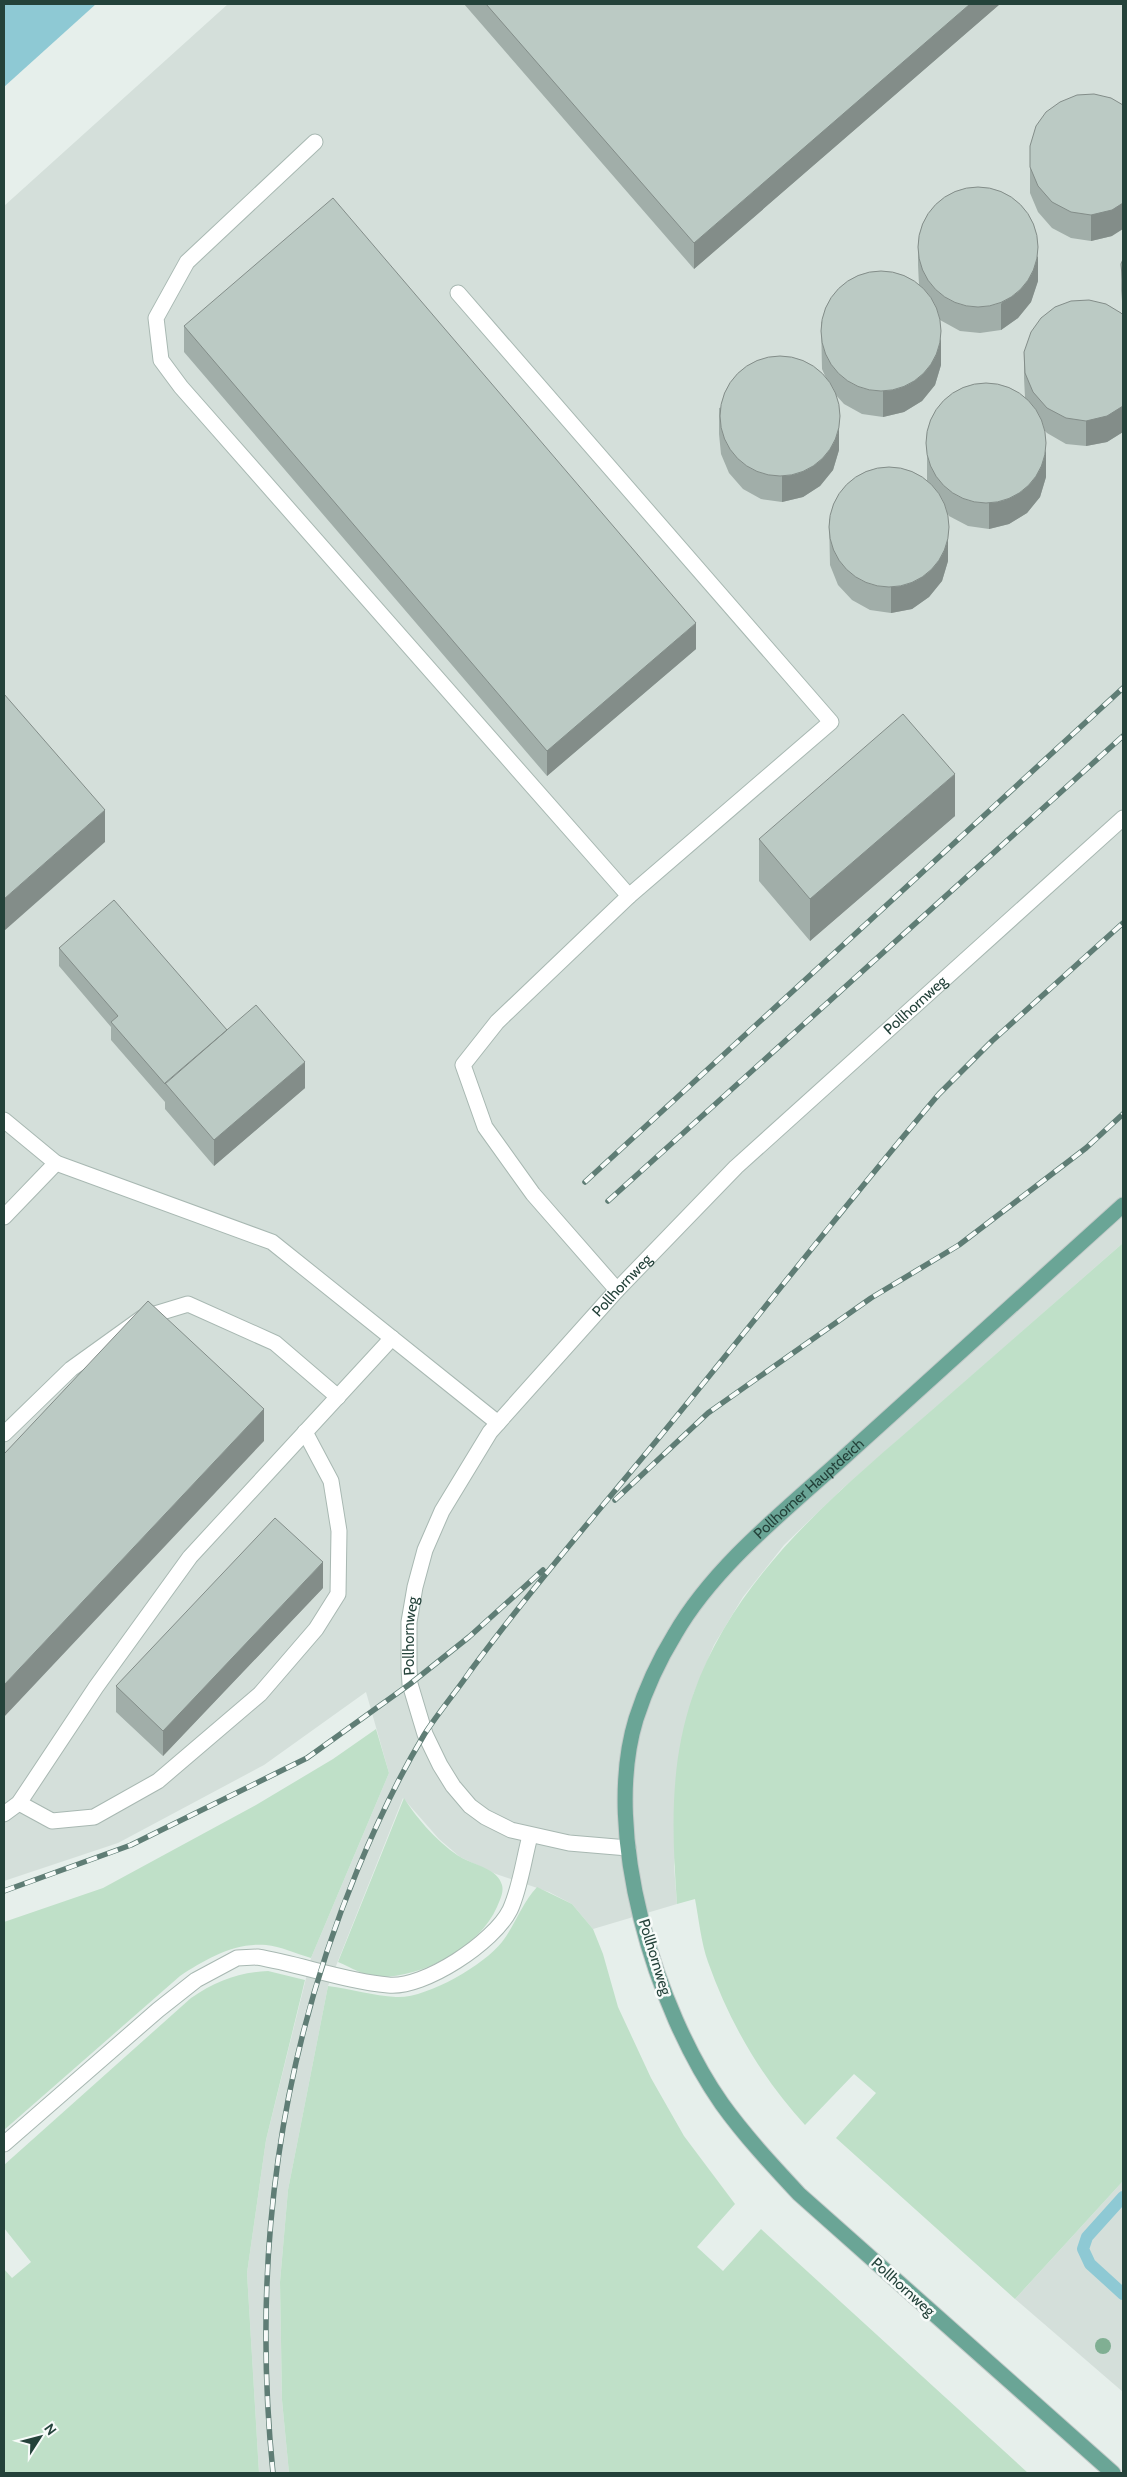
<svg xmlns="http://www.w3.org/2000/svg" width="1127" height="2477" font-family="Cabin,sans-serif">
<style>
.built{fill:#d4dfda}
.green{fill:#bfe0c8}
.water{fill:#8ec9d4}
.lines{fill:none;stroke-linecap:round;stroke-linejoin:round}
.stream{stroke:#8ec9d4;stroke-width:12}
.minor-casing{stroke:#a8b8b2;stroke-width:17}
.major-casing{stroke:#c2cac8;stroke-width:17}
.minor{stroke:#fff;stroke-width:15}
.major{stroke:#6aa596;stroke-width:15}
.rail-casing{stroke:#5f7d75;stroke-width:5.5}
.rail{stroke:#f7fbf9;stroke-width:4;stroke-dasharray:11;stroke-linecap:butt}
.tree{fill:#80af93}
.wall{fill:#a1aea9}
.shaded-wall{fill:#838d89}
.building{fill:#bbcac4;stroke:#838d89}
.labels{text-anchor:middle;stroke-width:5;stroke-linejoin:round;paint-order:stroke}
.street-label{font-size:15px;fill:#24423a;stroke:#f7fbf9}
</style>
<rect width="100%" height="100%" fill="#e6efeb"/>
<!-- built -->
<path class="built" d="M228,4H1123V1243L842,1489L784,1545L743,1597L714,1645L693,1695L674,1866L677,1904L593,1929L572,1904L549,1892L496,1874L460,1857L439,1839L403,1798L328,1986L288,2190L280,2282L282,2400L289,2473H259L247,2273L266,2140L311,1958L389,1773L366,1692L264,1765L118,1843L4,1881V206Z
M1123,2181V2392L1015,2299Z"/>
<!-- green -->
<path class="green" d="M1123,1243V2181L1015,2299L836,2138L876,2093L854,2074L805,2125C762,2078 730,2024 708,1962C701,1942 699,1920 695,1899L677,1904C672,1832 669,1765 693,1695C736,1573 838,1492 932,1410C996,1354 1059,1299 1123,1243Z
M376,1729L389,1773L311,1958C297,1954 280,1946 266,1945C235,1942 204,1960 180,1976L4,2130V1922L103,1888L256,1805L333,1759Z
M404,1798C417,1819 440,1845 462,1858C475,1865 498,1869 502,1885C504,1892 500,1900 497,1907C479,1948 422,1978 377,1977C365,1976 350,1967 338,1962Z
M537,1887L572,1904L593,1929L603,1954L618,2007L651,2078L684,2136L735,2204L697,2247L723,2271L761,2229L1028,2473H289L282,2400L280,2282L288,2190L328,1986C351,1989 374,1996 396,1997C426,1999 484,1965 502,1942C515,1925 522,1903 537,1887Z
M268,1971L305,1980L266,2140L247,2273L259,2473H4V2269L12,2278L31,2262L4,2228V2165L191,1998C215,1981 239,1972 268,1971Z"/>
<!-- water -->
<path class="water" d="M4,4H96L4,87Z"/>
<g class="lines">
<!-- stream -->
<path class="stream" d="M1123,2197L1087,2237L1083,2249L1090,2264L1123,2294"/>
<!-- minor casing -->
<g class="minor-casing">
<g id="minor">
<path d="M315,142L187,262L156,318L161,360L181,387L629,896L497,1022L463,1065L485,1127L533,1194L617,1290"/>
<path d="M458,293L831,722L629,896"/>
<path d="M4,1120L56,1163"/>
<path d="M4,1217L56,1163L272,1242L498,1423"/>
<path d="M4,1434L71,1369L142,1318L188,1304L275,1343L338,1397"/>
<path d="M19,1803L52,1821L94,1817L158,1781L260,1694L316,1629L338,1594L339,1531L331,1481L305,1432"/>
<path d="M4,1814L19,1803L96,1687L190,1557L392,1338"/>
<path id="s1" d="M628,1848L569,1843L511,1830L485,1817L470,1806L453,1786L440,1765L425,1734L410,1684L409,1668V1622L415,1587L425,1550L442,1511L490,1432L617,1290L736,1167L1123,818"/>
<path d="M4,2144L158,2010L196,1980L237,1958L257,1957C300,1964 344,1981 388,1985C424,1989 494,1942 510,1910C520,1889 524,1858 530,1836"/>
</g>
</g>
<!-- major casing -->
<g class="major-casing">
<g id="major">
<path id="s2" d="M1113,2473L799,2194C772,2165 745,2136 722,2104C656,2010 601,1833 636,1719C645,1691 659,1660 675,1634C716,1563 791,1506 851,1451C942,1369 1033,1287 1123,1205"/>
</g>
</g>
<!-- minor -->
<use href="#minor" class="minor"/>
<!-- major -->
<use href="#major" class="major"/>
<!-- rail casing -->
<g class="rail-casing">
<path id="rail" d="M585,1182L1123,688
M608,1201L1123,736
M615,1500L708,1413L871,1298L959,1245L1086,1148L1123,1114
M4,1891L131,1845L307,1758L410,1684L469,1637L543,1570
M273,2473C252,2266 277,2064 357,1871C376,1825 398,1778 424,1735C438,1713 456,1692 471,1670C531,1589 597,1513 662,1434C755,1321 844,1206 939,1094L992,1041L1123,923"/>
</g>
<!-- rail -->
<use href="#rail" class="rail"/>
</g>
<!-- trees -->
<circle class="tree" cx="1103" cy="2346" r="8"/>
<!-- wall -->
<path class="wall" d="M464,4H1000L694,269Z
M1030,146L1112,236L1091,241L1071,238L1052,228L1038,212L1030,193Z
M918,240L1038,281L1031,302L1018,318L1001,330L980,333L960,331L940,320L941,365L935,385L922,401L904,412L883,417L862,414L844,404L835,394L839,450L833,470L820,486L803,497L782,502L761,499L743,489L729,473L721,454L719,434V408L826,378L822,369L821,322L919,285L918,265Z
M1123,259V312L1121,290V264Z
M1123,315V432L1107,442L1086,446L1066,444L1047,433L1045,431L1046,477L1040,497L1027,513L1009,524L989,529L968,526L949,516L948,514V561L942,581L929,597L912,609L891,613L870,610L852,600L838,585L830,565L829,519L927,481V434L1025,397L1024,378V352Z
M184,326L696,649L547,776L184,352Z
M955,816L810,941L759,881V839Z
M59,948L227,1030L305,1088L214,1166L165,1109V1102L111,1040V1027L59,966Z
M323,1588L163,1756L116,1712V1686Z"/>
<!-- shaded-wall -->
<path class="shaded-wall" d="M970,4H1000L694,269V243Z
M1123,203V229L1112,236L1091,241V215Z
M1038,256V281L1031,302L1018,318L1001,330V304Z
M941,339V365L935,385L922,401L904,412L883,417V391Z
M1123,406V432L1107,442L1086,446V421Z
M839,424V450L833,470L820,486L803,497L782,502V476Z
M1046,451V477L1040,497L1027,513L1009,524L989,529V503Z
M948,535V561L942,581L929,597L912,609L891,613V587Z
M696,623V649L547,776V751Z
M955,774V816L810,941V899Z
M105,810V842L4,931V899Z
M305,1062V1088L214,1166V1140Z
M264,1409V1441L4,1717V1685Z
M323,1562V1588L163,1756V1731Z"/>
<!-- building -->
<path class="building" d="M486,4H970L694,243Z
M1094,94L1111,98L1123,105V203L1112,210L1091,215L1071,212L1052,202L1038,186L1030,167V146L1036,126L1046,112L1060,102L1077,95Z
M918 247a60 60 0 1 1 120 0a60 60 0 1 1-120 0Z
M333,198L696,623L547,751L184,326Z
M1123,259V286L1121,264Z
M821 331a60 60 0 1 1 120 0a60 60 0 1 1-120 0Z
M1089,300L1106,304L1121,313L1123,315V406L1107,416L1086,421L1066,418L1047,408L1033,392L1025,373L1024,352L1031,332L1041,318L1055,307L1071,301Z
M720 416a60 60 0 1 1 120 0a60 60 0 1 1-120 0Z
M926 443a60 60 0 1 1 120 0a60 60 0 1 1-120 0Z
M829 527a60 60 0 1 1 120 0a60 60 0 1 1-120 0Z
M4,694L105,810L4,899Z
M903,714L955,774L810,899L759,839Z
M114,900L227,1030L165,1084L111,1022L118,1016L59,948Z
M256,1005L305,1062L214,1140L165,1083Z
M148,1301L264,1409L4,1685V1454Z
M275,1518L323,1562L163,1731L116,1686Z"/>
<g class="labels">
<!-- street labels -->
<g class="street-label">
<text dy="5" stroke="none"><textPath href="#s1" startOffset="1178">Pollhornweg</textPath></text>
<text dy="5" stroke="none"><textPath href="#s1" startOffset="772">Pollhornweg</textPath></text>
<text dy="5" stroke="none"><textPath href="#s2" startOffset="1236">Pollhorner Hauptdeich</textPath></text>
<text dy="5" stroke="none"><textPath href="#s1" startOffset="352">Pollhornweg</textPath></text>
<text transform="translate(655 1957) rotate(73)" y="5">Pollhornweg</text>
<text transform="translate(903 2287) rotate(42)" y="5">Pollhornweg</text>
</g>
</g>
<!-- border -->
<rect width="1127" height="2477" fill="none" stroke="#24423a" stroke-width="10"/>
<!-- north arrow -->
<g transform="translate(40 2437) rotate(54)" stroke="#f7fbf9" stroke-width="4" paint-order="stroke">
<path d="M0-4L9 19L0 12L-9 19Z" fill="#24423a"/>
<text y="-8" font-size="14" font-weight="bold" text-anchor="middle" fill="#24423a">N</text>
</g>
</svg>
